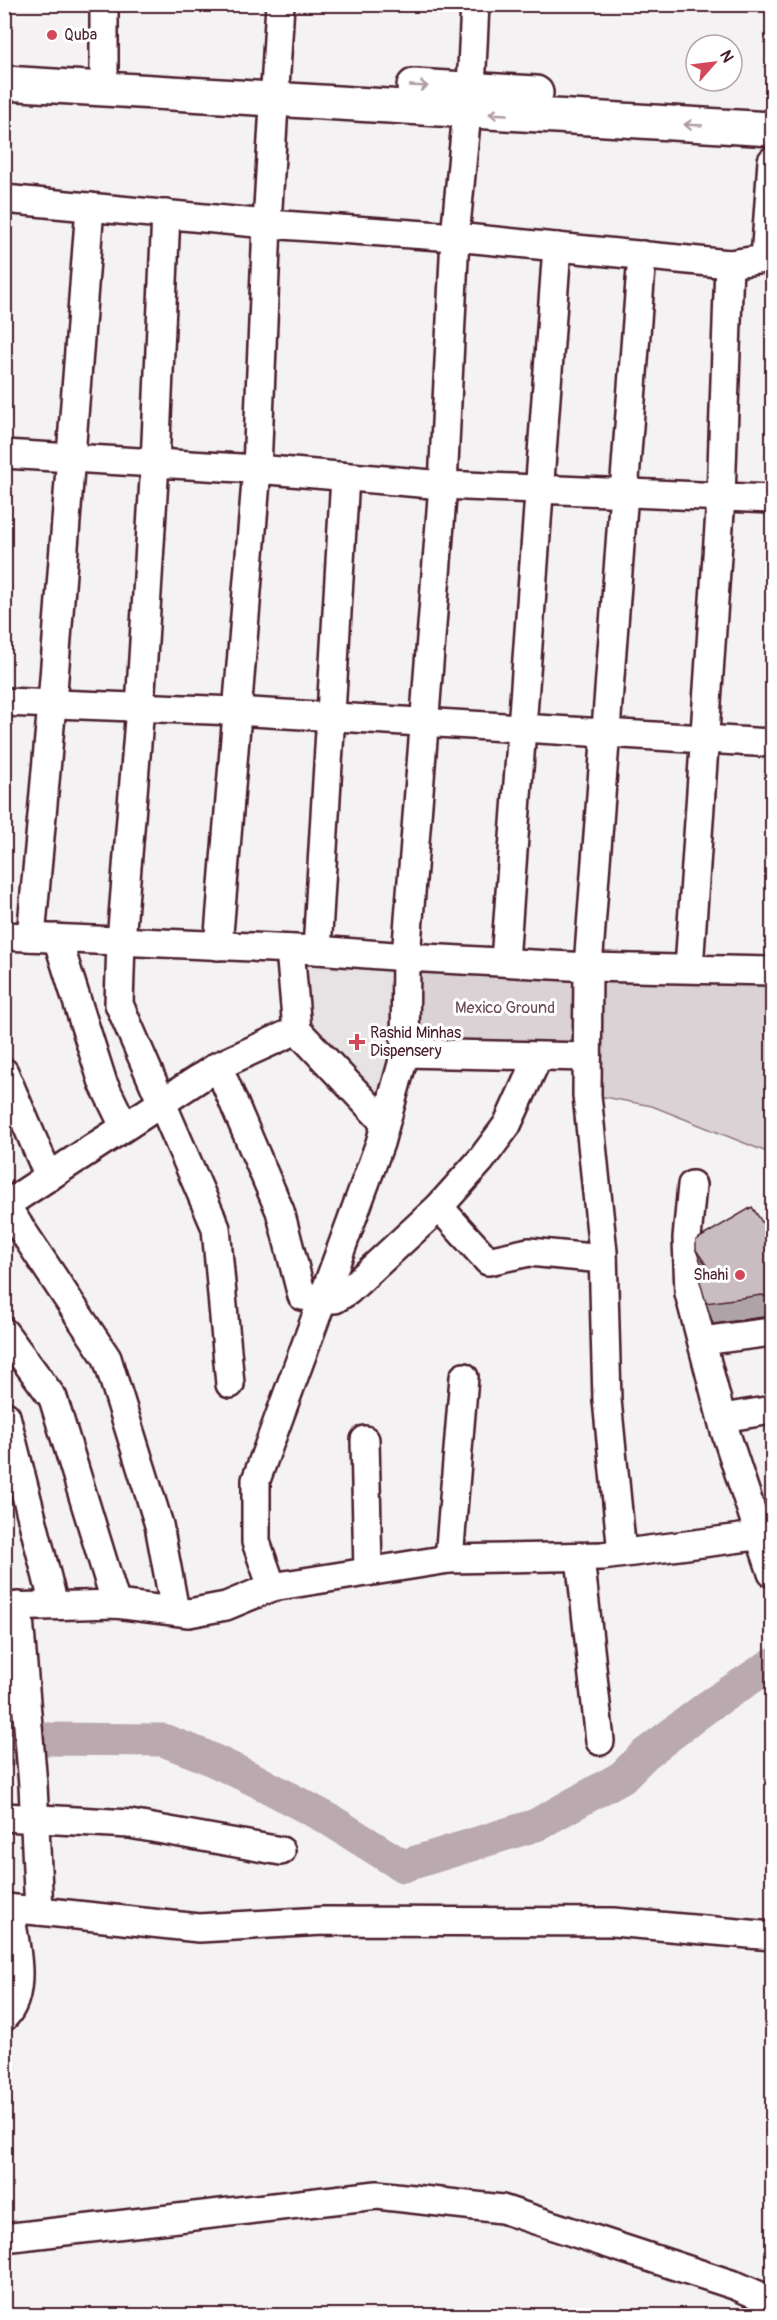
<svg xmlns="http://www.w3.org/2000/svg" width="777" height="2320" viewBox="0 0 777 2320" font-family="Pangolin,sans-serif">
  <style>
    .built { fill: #e7e2e3 }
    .green { fill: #dbd2d5; stroke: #927880; stroke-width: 1.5 }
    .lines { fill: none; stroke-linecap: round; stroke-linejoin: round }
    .river { stroke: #baa9ae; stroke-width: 33 }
    .minor-casing { stroke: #4a1f2b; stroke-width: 32 }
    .major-casing { stroke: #4a1f2b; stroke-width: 38 }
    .minor { stroke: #fff; stroke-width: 27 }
    .major { stroke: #fff; stroke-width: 33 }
    .wall { fill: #aea3a6; stroke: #4a1f2b; stroke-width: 1.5 }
    .building { fill: #cabdc1; stroke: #4a1f2b; stroke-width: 1.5 }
    .oneway { stroke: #ae9aa0 }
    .poi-dot { fill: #d1495b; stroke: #fff; stroke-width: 2 }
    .labels { text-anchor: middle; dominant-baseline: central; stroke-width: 6; stroke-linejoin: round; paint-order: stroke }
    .poi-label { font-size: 16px; fill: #4a1f2b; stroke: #fff; text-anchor: start }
    .park-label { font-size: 16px; fill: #6e4c56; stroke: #fff }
  </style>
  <rect width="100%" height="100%" fill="#f4f2f2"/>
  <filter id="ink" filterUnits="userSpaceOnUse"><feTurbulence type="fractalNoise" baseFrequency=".0167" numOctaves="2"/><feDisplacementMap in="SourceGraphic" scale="12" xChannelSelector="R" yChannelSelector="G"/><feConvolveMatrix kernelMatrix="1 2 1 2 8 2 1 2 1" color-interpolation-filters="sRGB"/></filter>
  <g filter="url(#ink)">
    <polygon class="built" points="290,949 405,958 385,1123 297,1030"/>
    <g class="green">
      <polygon points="405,958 587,968 584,1056 405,1049"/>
      <polygon points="589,969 772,972 772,1154 652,1106 588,1094"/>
    </g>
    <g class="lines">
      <g class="river">
        <polyline points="47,1739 163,1740 202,1755 255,1780 330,1820 403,1866 536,1825 622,1777 644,1755 707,1707 772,1664"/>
        <polyline points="4,1750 10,1750"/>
      </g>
      <g class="minor-casing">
        <g id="minor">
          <polyline points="104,4 104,71"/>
          <polyline points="4,199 267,224 455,237 729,264 765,259 772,161"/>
          <polyline points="166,214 155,463 140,707 121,941 119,1004 216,1228 230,1384"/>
          <polyline points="4,454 257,469 443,485 772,499"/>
          <polyline points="4,702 236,711 772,743"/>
          <polyline points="4,936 317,950 406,957 588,967 772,971"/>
          <polyline points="31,937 52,704 90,207"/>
          <polyline points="57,938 103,1083 124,1126"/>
          <polyline points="218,946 257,469 267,224 280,4"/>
          <polyline points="290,949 297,1030 385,1123"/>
          <polyline points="317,950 345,477"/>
          <polyline points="505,961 557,247"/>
          <polyline points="689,968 721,497 729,264"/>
          <polyline points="405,1053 587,1057"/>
          <polyline points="218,1066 280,1211 302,1296 335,1299 348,1291 439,1207 481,1160 507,1125 538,1057"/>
          <polyline points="4,1072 49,1177"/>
          <polyline points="692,1185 687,1238 689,1293 724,1428 772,1573"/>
          <polyline points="4,1203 107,1358 159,1525 175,1611"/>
          <polyline points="4,1206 218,1066 297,1030"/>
          <polyline points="439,1207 488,1261 529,1252 603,1259"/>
          <polyline points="4,1332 53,1398 116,1604"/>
          <polyline points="702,1341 772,1332"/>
          <polyline points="6,1416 54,1605"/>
          <polyline points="722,1418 772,1410"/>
          <polyline points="365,1440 368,1571"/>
          <polyline points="622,1553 607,1400 603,1252 587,1095 588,967 642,255"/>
          <polyline points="580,1557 600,1741"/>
          <polyline points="449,1559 464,1377"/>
          <polyline points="272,1587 256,1542 256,1480 380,1143 405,1053 406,957 443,485 455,237 467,112 471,89 475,4"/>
          <polyline points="4,1607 116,1604 189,1613 226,1606 272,1587 449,1559 602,1556 772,1534"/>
          <polyline points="4,1817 130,1824 281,1851"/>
          <polyline points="4,1908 39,1911 33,1785 18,1606"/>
          <polyline points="39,1911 199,1928 323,1921 613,1922 772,1936"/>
          <path d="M4,2017c25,-24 10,-79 5,-109"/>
          <polyline points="4,2238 377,2195 502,2209 737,2286 772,2301"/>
        </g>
      </g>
      <g class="major-casing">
        <g id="major">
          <polyline points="4,83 772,129"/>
          <polyline points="414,86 536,93"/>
        </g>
      </g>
      <use href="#minor" class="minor"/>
      <use href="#major" class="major"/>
    </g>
    <polygon class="wall" points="772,1237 772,1317 770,1316 713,1324 706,1303 703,1268 696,1250"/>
    <polygon class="building" points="752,1207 772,1237 772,1299 762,1295 706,1303 697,1271 707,1266 696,1250 696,1240"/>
    <defs><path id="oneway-shaft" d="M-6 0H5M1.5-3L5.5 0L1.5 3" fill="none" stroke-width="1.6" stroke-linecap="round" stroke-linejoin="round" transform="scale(1.5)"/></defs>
    <g class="oneway">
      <use href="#oneway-shaft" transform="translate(419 86) rotate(3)"/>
      <use href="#oneway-shaft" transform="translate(498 114) rotate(-177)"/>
      <use href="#oneway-shaft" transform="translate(693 125) rotate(-177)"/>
    </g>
  </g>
  <g class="poi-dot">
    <circle cx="52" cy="35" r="6"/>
    <path d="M354 1033h6v6h6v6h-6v6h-6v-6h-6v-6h6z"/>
    <circle cx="740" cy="1275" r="6"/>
  </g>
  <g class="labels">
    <g class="poi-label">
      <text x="64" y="35">Quba</text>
      <text x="370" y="1033">Rashid Minhas<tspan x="370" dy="18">Dispensery</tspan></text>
      <text x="728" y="1275" text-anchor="end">Shahi</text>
    </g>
    <g class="park-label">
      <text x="505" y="1008">Mexico Ground</text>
    </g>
  </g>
  <rect width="777" height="2320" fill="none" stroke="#fff" stroke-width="24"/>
  <rect x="12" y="12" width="753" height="2296" fill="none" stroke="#4a1f2b" stroke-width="2" filter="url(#ink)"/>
  <g transform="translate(714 63) rotate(62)"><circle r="28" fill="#ffffff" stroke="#b7a5aa" stroke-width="1.5"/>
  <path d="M0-4.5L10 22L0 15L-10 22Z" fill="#d1495b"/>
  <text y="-9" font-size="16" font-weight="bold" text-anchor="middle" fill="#4a1f2b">N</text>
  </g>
</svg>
